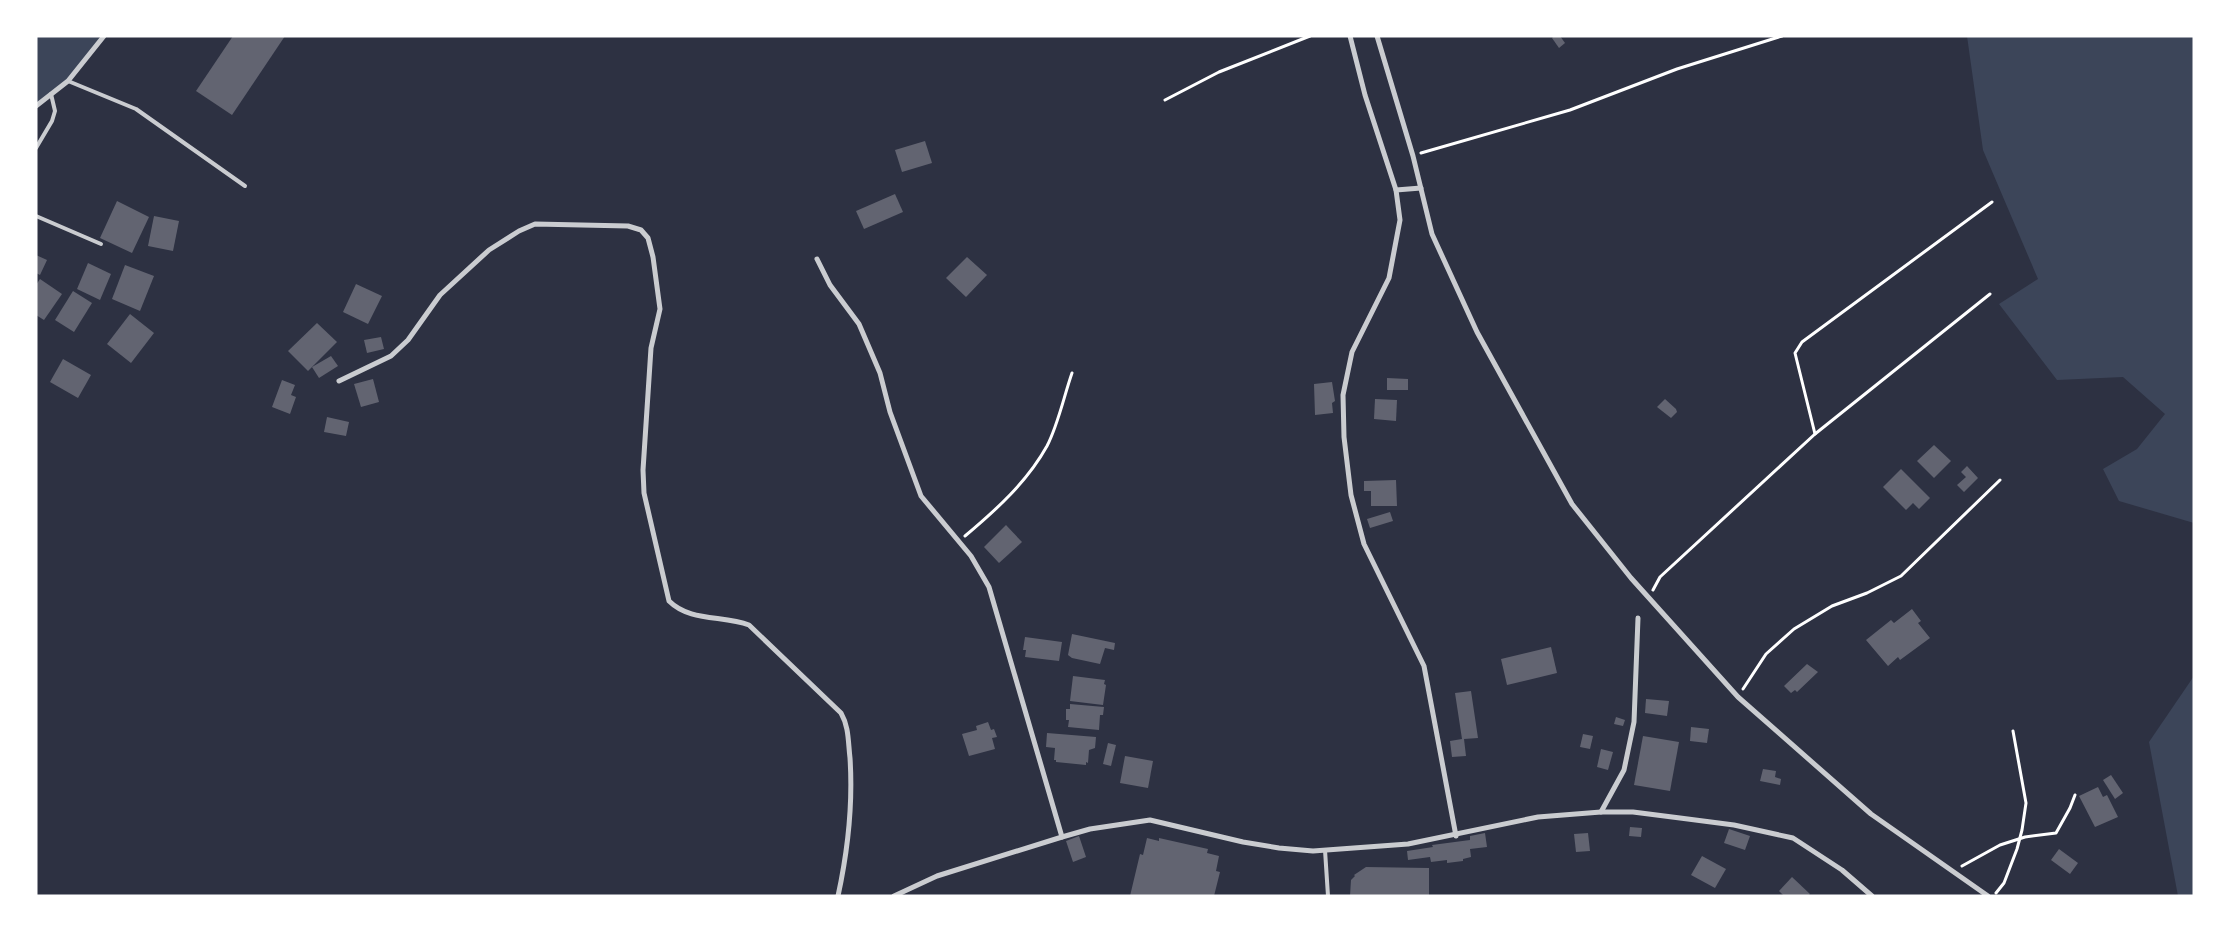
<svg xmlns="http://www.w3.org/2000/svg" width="2230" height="932" viewBox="0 0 2230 932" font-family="Spectral,serif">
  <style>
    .green { fill: #3c4559 }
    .building { fill: #626471 }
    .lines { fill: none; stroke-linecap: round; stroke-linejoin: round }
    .path { stroke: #fff; stroke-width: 3 }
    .service { stroke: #caccd0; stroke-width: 4 }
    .minor { stroke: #caccd0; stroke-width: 5 }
  </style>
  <rect width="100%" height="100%" fill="#2d3142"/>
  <g class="green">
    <polygon points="36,36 104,36 68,81 36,105"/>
    <polygon points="1967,36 2194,36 2194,523 2119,501 2103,469 2137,449 2165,414 2123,377 2057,380 1999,304 2038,279 1983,150"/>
    <polygon points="2194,676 2194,896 2178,896 2149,742"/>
  </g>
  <g class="building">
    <polygon points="233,36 285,36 232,115 196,91"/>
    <polygon points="1554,36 1560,36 1565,43 1559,48 1552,38"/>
    <polygon points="925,141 932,163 902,172 895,150"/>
    <polygon points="895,194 903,212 864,229 856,211"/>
    <polygon points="117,201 149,217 132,253 100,238"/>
    <polygon points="154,216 179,221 173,251 148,246"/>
    <polygon points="36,255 47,260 40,275 36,273"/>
    <polygon points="967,257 987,275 966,297 946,278"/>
    <polygon points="88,263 111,274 100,300 77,289"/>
    <polygon points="125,265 154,276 140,311 112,299"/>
    <polygon points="40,279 62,294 44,320 36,315 36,285"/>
    <polygon points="356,284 382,296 368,324 343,312"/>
    <polygon points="73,291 92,303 74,332 55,320"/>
    <polygon points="130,314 154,333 131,363 107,344"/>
    <polygon points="317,323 337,342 308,371 288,351"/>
    <polygon points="381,337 384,349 367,353 364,340"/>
    <polygon points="331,356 338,366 319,378 312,367"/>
    <polygon points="63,359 91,375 78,398 50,382"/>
    <polygon points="1387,378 1408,379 1408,390 1387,390"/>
    <polygon points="373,379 379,402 361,407 354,384"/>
    <polygon points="282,380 295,385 291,395 296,397 290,414 272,407"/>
    <polygon points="1332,382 1335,401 1332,403 1333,413 1315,415 1314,384"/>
    <polygon points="1375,399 1397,400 1396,421 1374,419"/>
    <polygon points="1665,399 1676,409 1677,412 1671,418 1657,407"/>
    <polygon points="327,417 349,422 346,436 324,432"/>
    <polygon points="1934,445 1951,461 1934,478 1917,461"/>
    <polygon points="1967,466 1978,478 1964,492 1957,485 1966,477 1961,472"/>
    <polygon points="1901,469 1930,498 1919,509 1913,503 1906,510 1883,487"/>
    <polygon points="1396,480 1397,506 1371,506 1371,491 1364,491 1364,481"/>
    <polygon points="1390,512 1393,521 1370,528 1367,519"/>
    <polygon points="1006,525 1022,542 999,563 984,547"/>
    <polygon points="1912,609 1921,621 1918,623 1930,638 1900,660 1898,657 1888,666 1866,640 1891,620 1894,623"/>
    <polygon points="1072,634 1115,643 1114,650 1105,648 1100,664 1072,658 1068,655"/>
    <polygon points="1025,637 1062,642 1059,661 1025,657 1026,650 1023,650"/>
    <polygon points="1551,647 1557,673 1507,685 1501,659"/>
    <polygon points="1807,664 1818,672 1797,692 1795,690 1791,693 1784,686"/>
    <polygon points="1073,676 1105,680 1104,684 1106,685 1103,705 1070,701"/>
    <polygon points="1471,691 1478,738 1464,739 1466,756 1452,757 1450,741 1462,739 1455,693"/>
    <polygon points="1646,699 1669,701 1667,716 1645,713"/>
    <polygon points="1070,704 1104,707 1103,715 1100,715 1099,730 1068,727 1069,720 1066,720 1066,709 1070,709"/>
    <polygon points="1616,717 1625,720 1623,726 1614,724"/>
    <polygon points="988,722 991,730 994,729 997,737 992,738 995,749 969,756 962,734 977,730 976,726"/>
    <polygon points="1691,727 1709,729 1707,743 1690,741"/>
    <polygon points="1047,733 1096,737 1095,748 1089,750 1088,763 1086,762 1086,765 1056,762 1056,760 1054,760 1055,748 1046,747"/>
    <polygon points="1583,734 1593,736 1590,749 1580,747"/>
    <polygon points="1643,736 1679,742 1670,791 1634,785"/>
    <polygon points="1108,743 1116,745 1111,766 1103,764"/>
    <polygon points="1601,749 1613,752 1608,770 1597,767"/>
    <polygon points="1125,756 1153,761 1148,788 1120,783"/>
    <polygon points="1763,769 1776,771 1775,777 1781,779 1780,785 1760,781"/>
    <polygon points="2111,775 2123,793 2115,799 2103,780"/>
    <polygon points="2098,787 2103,797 2107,795 2118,817 2095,827 2079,796"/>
    <polygon points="1630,827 1642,828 1641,837 1629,836"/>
    <polygon points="1729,829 1750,836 1745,850 1724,843"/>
    <polygon points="1485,833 1487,847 1470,849 1471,857 1463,859 1463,861 1447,863 1447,860 1431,862 1430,857 1408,860 1407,851 1433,847 1432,845 1470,840 1470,836"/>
    <polygon points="1588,833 1590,851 1576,852 1574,834"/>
    <polygon points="1079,836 1086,857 1073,862 1066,841"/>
    <polygon points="1147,838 1159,841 1159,838 1208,849 1207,853 1219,856 1216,871 1220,872 1214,896 1130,896 1140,854 1143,855"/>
    <polygon points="2059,849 2078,863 2070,874 2051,860"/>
    <polygon points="1702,856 1726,869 1715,888 1691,875"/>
    <polygon points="1366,867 1429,868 1429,896 1350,896 1351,880 1355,876 1354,875"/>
    <polygon points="1792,877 1810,894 1808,896 1784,896 1779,891"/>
  </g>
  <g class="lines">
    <g class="path">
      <polyline points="1165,100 1219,72 1310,36"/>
      <polyline points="1421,153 1570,110 1677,69 1782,36"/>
      <polyline points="1815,434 1795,353 1802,342 1992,202"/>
      <path d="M965,536c31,-26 62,-54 82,-90 11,-21 17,-50 25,-73"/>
      <polyline points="1653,590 1660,577 1815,434 1990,294"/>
      <polyline points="1743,689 1766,654 1794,629 1832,606 1867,593 1901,576 2000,480"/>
      <polyline points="1962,866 2000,845 2025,837 2056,833 2070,808 2075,795"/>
      <polyline points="1996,893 2004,883 2017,849 2022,830 2026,803 2013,731"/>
    </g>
    <g class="service">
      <polyline points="68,81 136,109 245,186"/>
      <polyline points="36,148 52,121 55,111 51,94"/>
      <polyline points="36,216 101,244"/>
      <polyline points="1325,850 1328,896"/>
    </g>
    <g class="minor">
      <polyline points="1350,36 1365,95 1396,190 1400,220 1389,278 1352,352 1343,395 1344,437 1351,495 1364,544 1424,666 1456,836"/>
      <polyline points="1377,36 1413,156 1432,234 1477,332 1572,504 1631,578 1738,697 1871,814 1988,896"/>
      <polyline points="36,106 68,81 104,36"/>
      <polyline points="1396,190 1421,188"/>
      <polyline points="817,259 830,285 859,324 880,373 890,412 921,496 971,556 989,587 1062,837"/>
      <path d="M339,381l52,-25 17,-16 32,-45 49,-45 30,-19 16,-7 93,2 13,4 7,8 5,19 7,52 -9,39 -8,122 1,23 25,108c21,21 54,14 80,24l92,88c8,14 7,28 9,45 3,46 -2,92 -12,138"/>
      <polyline points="1601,812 1624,770 1634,722 1638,618"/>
      <polyline points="894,896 937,876 1062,837 1090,829 1150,820 1243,842 1279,848 1313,851 1408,844 1538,817 1601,812 1633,812 1680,818 1734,825 1793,838 1842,870 1872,896"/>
    </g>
  </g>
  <rect width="2230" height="932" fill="none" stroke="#ffffff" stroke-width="75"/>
</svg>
